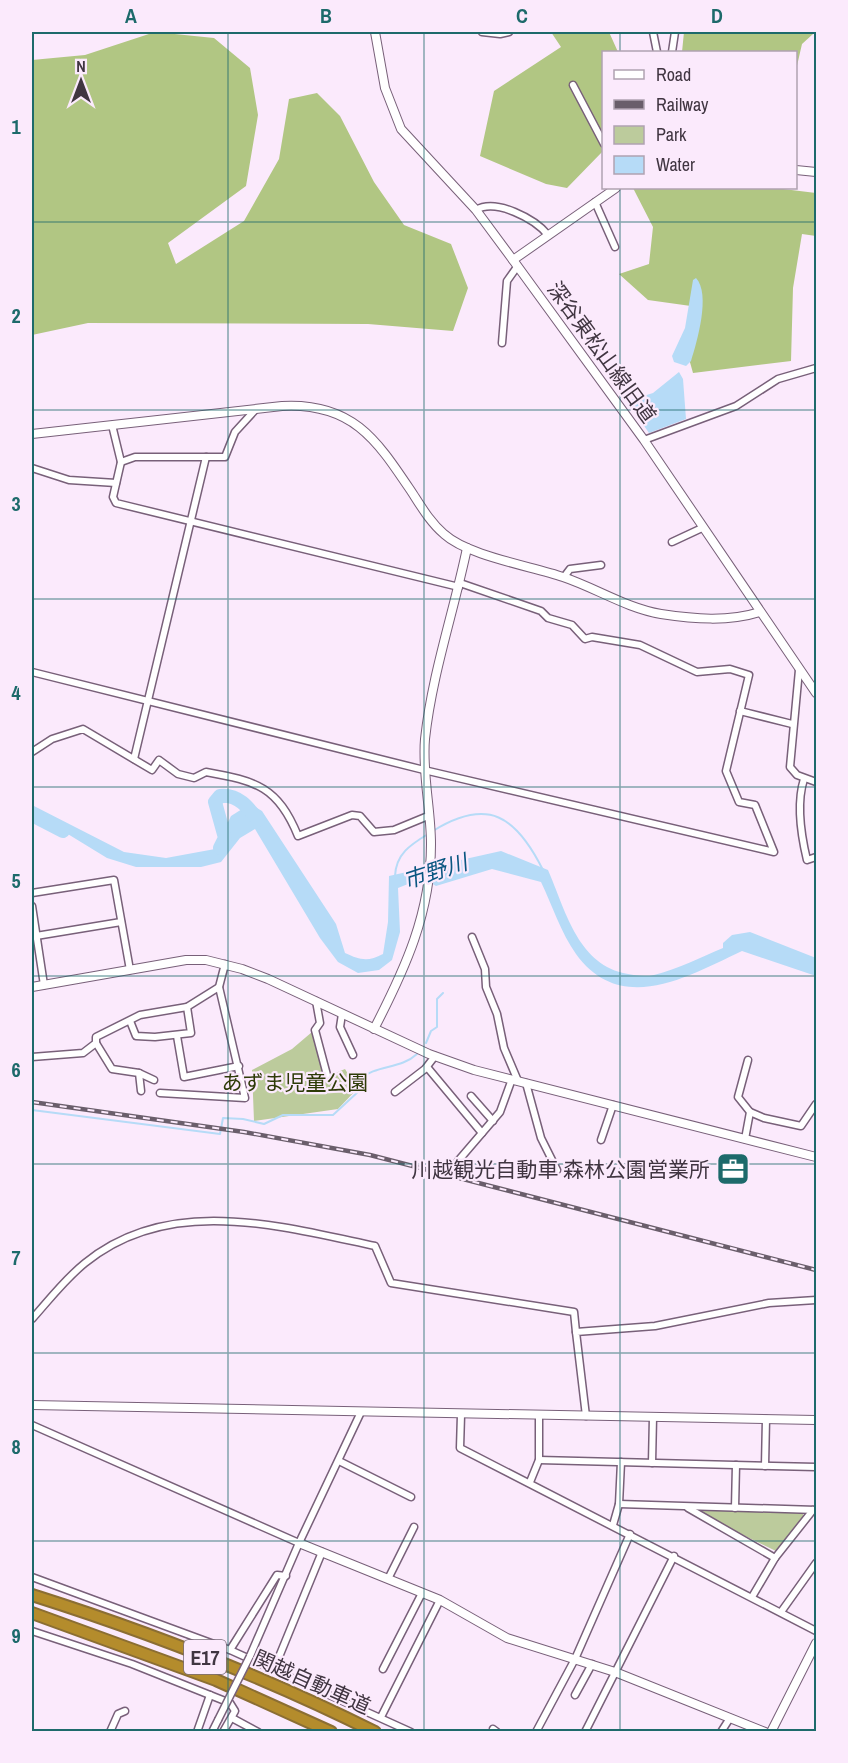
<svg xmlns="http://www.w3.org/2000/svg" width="848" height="1763" viewBox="0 0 848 1763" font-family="'Archivo Narrow','Noto Sans JP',sans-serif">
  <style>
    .green { fill: #bccb9c }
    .forest { fill: #b1c683 }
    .water { fill: #b6dbf7 }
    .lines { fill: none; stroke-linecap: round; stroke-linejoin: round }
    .stream { stroke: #b6dbf7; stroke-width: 2 }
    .river { stroke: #b6dbf7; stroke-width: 14 }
    .minor-casing { stroke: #786079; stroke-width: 9 }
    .tertiary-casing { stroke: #786079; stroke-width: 10 }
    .motorway-casing { stroke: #8b6e33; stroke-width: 14 }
    .minor { stroke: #fff; stroke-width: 6 }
    .tertiary { stroke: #fff; stroke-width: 8 }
    .motorway { stroke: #b48c2c; stroke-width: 10 }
    .rail-casing { stroke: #6a5e6b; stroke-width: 4.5 }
    .rail { stroke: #fbeafc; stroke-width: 2; stroke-dasharray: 7; stroke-linecap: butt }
    .minor-bridge-casing { stroke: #786079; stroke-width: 9; stroke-linecap: butt }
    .minor-bridge { stroke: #fff; stroke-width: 6 }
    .grid { fill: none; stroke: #1d6a6b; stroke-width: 1.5; stroke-opacity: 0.55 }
    .labels { text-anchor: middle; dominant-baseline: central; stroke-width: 4.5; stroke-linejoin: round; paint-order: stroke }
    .shield { fill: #fbeafc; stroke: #786b79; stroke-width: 1.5 }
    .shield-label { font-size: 20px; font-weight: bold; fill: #403541 }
    .street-label { font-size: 21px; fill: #403541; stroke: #fbeafc }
    .park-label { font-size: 21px; fill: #2e3b08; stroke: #fbeafc }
    .poi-label { font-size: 21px; fill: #403541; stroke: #fbeafc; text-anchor: end }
    .water-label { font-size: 22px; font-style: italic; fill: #095681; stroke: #fbeafc }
    .neatline { fill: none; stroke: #1d6a6b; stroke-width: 2 }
    .grid-label { font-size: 20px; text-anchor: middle; font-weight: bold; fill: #1d6a6b }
  </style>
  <rect width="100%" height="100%" fill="#fbeafc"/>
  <g class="green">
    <polygon points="312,1032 326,1077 345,1069 357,1089 338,1109 254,1121 252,1070 292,1049"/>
    <polygon points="703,1510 802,1512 804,1517 778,1552 702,1515"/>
  </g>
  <g class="forest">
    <polygon points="155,32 214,38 250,68 258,115 246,186 168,243 176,264 244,221 279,159 289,99 317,93 340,116 374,182 404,225 451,244 468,288 453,331 368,324 88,323 32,335 32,60 85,55"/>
    <polygon points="551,32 609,32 618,52 604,52 603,151 567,188 546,184 480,156 494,91 561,47"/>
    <polygon points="684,32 812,32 813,34 802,44 796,70 796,52 682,52"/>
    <polygon points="633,188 775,188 816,193 816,236 802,234 793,288 791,361 693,373 686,348 698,307 648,300 619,274 649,264 653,227"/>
  </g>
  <g class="water">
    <path d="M696,278c15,16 1,64 -5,83l-5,5 -12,-4 -2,-6 13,-28 8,-48z"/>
    <polygon points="679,372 683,379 686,419 649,433 631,407 631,400 653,393"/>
    <path d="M250,804l12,7 74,113 9,29c15,7 23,9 38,1l5,-32 1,-46 112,-25 47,19c17,39 29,92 75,103 9,2 22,4 31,2 24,-6 47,-18 69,-27v-5l9,-8 18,-3 66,26v18l-74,-25c-55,26 -121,65 -166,3 -15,-21 -24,-49 -35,-72l-49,-13 -56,17 -13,-8 -25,10 2,44 -8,28 -13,10 -21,3 -20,-11 -18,-24 -65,-109 -15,9 -19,24 -20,5h-65l-29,-9 -67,-41 -8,-2v-10l92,47 42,6 49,-9 16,-33z"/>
  </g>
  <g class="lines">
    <g class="stream">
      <path d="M433,831c55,-34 83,-15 110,39"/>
      <path d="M395,876c1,-22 15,-31 33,-42"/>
      <polyline points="426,1043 431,1031 437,1027 437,999 443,993"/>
      <path d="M32,1110l188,24 3,-16 20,1 21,5 19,-9h50l27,-25v-10c15,-16 40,-10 57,-26"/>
    </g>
    <g class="river">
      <polyline points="32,815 63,831"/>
      <path d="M220,848l5,-10 -10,-36 5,-6c18,-2 28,11 38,24"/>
    </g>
    <g class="minor-casing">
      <g id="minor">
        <polyline points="482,32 500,34 509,32"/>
        <polyline points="653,32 657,52"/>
        <polyline points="672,52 675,32"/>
        <polyline points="573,85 604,144"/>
        <polyline points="595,202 615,247"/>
        <path d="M476,210c20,-12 59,9 72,25"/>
        <polyline points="502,343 507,281 517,267"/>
        <polyline points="112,425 121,462 113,497 116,503 459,587"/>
        <polyline points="644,440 736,406 778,379 816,368"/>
        <polyline points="121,462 135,457 225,457 235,432 256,409"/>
        <polyline points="32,468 69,480 116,483"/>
        <polyline points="672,542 702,528"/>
        <polyline points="564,577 570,569 601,565"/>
        <polyline points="799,670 790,767 797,775 816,782"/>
        <polyline points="32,672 424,770 774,852 755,805 739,802 726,771 749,675 730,669 697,672 640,645 592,637 585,639 572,625 548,618 541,611 460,583"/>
        <polyline points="740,711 792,724"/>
        <path d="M32,752l20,-13 31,-10 69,41 7,-10 19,14 16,4 12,-6c51,9 72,15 92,64l54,-21 8,1 14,16 20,-2 34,-14"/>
        <polyline points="134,759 206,457"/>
        <path d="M804,779c-8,25 -3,56 3,81l9,-3"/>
        <polyline points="32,893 114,880 130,970"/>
        <polyline points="32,906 44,985"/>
        <polyline points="36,936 121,922"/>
        <polyline points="472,937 485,969 486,987 497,1014 504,1048 518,1081"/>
        <polyline points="316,1001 320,1023 315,1030 327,1075"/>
        <polyline points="342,1014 340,1027 353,1055"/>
        <polyline points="130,1021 136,1036 155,1037 191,1033 187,1007"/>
        <polyline points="177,1036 184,1077 239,1066"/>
        <polyline points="96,1043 112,1069 139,1073 141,1091"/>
        <polyline points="32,1057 83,1053 96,1043 96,1037 140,1015 187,1007 219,987 225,964"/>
        <polyline points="427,1067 482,1133"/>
        <polyline points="139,1073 154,1080"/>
        <polyline points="526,1083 541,1138 557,1170"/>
        <polyline points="395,1092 425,1069 435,1056"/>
        <polyline points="160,1093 245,1098 219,987"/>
        <polyline points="471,1096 493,1121"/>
        <polyline points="750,1112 764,1118 801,1126 816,1104"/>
        <polyline points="745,1139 750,1112 738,1097 748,1060"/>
        <polyline points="601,1140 613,1105"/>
        <polyline points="458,1161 500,1112 512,1079"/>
        <path d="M32,1319c17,-19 33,-40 53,-56 84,-69 195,-37 290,-17l16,37 183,29 2,20"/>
        <polyline points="461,1415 460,1448 816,1631"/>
        <polyline points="586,1416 576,1332 655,1326 769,1303 816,1300"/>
        <polyline points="32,1425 299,1543"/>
        <polyline points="539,1460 816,1467"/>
        <polyline points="339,1461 411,1497"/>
        <polyline points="652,1463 653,1417"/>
        <polyline points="765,1466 766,1419"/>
        <polyline points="530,1482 539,1460 539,1415"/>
        <polyline points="619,1504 816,1510"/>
        <polyline points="688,1508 775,1558"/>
        <polyline points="735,1508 736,1465"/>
        <polyline points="613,1525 619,1504 621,1462"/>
        <polyline points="32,1577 230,1650 277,1575 286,1576"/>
        <polyline points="388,1579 414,1527"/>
        <polyline points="752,1597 775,1558 813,1510"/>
        <polyline points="781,1612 816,1563"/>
        <polyline points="32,1631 132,1664 230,1703 235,1711 223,1732"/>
        <polyline points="230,1650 411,1732"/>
        <polyline points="250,1656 299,1543 361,1412"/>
        <polyline points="274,1669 322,1552"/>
        <polyline points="383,1669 422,1593"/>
        <polyline points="575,1695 592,1664"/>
        <polyline points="381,1717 440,1600"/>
        <polyline points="232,1718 258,1732"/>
        <polyline points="493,1729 497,1732"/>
        <polyline points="110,1732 118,1714 125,1711"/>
        <polyline points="197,1732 210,1695"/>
        <polyline points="212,1732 218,1720"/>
        <polyline points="536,1732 575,1659 630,1534"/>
        <polyline points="585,1732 674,1556"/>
        <polyline points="721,1732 730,1718"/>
      </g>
    </g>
    <g class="tertiary-casing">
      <g id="tertiary">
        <polyline points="375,32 385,88 401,129 476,210 513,260 644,440 816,693"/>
        <polyline points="796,170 816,172"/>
        <polyline points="513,260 616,188"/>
        <path d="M32,434l250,-28c72,-4 96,36 131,88 9,14 18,29 31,40 24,22 87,32 119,43 33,11 63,31 98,37 33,5 67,8 99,-2"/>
        <polyline points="32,987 186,960 206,960 242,969 268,979 429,1054 474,1070 816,1157"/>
        <path d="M374,1029c31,-60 57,-116 57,-185 0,-35 -9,-70 -6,-105 7,-65 29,-128 42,-191"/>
        <polyline points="32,1405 816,1420"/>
        <polyline points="299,1543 440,1600 507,1638 615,1672 765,1732"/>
        <polyline points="771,1732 816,1643"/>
      </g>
    </g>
    <g class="motorway-casing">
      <g id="motorway">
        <path d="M32,1595c117,37 233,82 343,137"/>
        <polyline points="32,1613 216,1680 331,1732"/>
      </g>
    </g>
    <use href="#minor" class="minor"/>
    <use href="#tertiary" class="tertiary"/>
    <use href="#motorway" class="motorway"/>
    <g class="rail-casing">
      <polyline id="rail" points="32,1102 244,1132 370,1155 816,1270"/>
    </g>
    <use href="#rail" class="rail"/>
    <g class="minor-bridge-casing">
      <polyline id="minor-bridge" points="218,1720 250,1656"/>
    </g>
    <use href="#minor-bridge" class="minor-bridge"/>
  </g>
  <path class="grid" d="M228,32v1700M424,32v1700M620,32v20M620,188v1544M32,222h784M32,410h784M32,599h784M32,787h784M32,976h784M32,1164h784M32,1353h784M32,1541h784"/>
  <defs>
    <g id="office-square" transform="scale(1.725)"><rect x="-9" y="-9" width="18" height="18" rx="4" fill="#1d6a6b" stroke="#fbeafc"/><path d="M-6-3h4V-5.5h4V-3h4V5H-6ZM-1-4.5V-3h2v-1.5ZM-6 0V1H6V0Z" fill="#fff"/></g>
  </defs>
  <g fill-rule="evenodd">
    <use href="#office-square" x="733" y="1169"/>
  </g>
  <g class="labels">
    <rect class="shield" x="184" y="1640" width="42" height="34" rx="4.5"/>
    <g class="shield-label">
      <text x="205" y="1657">E17</text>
    </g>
    <g class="street-label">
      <text transform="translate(602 352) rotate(54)">深谷東松山線旧道</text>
      <text transform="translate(312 1682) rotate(24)">関越自動車道</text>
    </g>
    <g class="park-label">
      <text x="295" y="1082">あずま児童公園</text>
    </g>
    <g class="poi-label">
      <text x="710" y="1169">川越観光自動車 森林公園営業所</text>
    </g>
    <g class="water-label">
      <text transform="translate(435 871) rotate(-18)">市野川</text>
    </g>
  </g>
  <rect width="848" height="1763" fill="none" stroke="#fbeafc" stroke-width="66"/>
  <rect x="602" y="51" width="195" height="138" fill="#fbeafc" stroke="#b0a2b1" stroke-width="1.5"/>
  <rect x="614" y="70" width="30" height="9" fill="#ffffff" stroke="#b0a2b1" stroke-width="1.5"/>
  <text x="656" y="81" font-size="18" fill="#403541">Road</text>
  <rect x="614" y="100" width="30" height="9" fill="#6a5e6b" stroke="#b0a2b1" stroke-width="1.5"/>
  <text x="656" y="111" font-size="18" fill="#403541">Railway</text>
  <rect x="614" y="126" width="30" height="18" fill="#bccb9c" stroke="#b0a2b1" stroke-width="1.5"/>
  <text x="656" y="141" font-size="18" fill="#403541">Park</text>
  <rect x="614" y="156" width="30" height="18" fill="#b6dbf7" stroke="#b0a2b1" stroke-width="1.5"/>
  <text x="656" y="171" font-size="18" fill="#403541">Water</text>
  <g transform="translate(81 81)" stroke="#fbeafc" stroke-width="4.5" paint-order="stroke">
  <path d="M0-4.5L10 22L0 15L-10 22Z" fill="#403541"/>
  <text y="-9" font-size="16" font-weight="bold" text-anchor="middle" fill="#403541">N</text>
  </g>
  <rect x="33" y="33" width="782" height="1697" class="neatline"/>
  <g class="grid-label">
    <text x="131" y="23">A</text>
    <text x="326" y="23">B</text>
    <text x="522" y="23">C</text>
    <text x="717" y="23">D</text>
    <text x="16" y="134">1</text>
    <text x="16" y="323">2</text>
    <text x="16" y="511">3</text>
    <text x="16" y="700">4</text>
    <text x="16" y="888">5</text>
    <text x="16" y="1077">6</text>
    <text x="16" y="1265">7</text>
    <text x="16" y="1454">8</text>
    <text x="16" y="1643">9</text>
  </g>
</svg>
